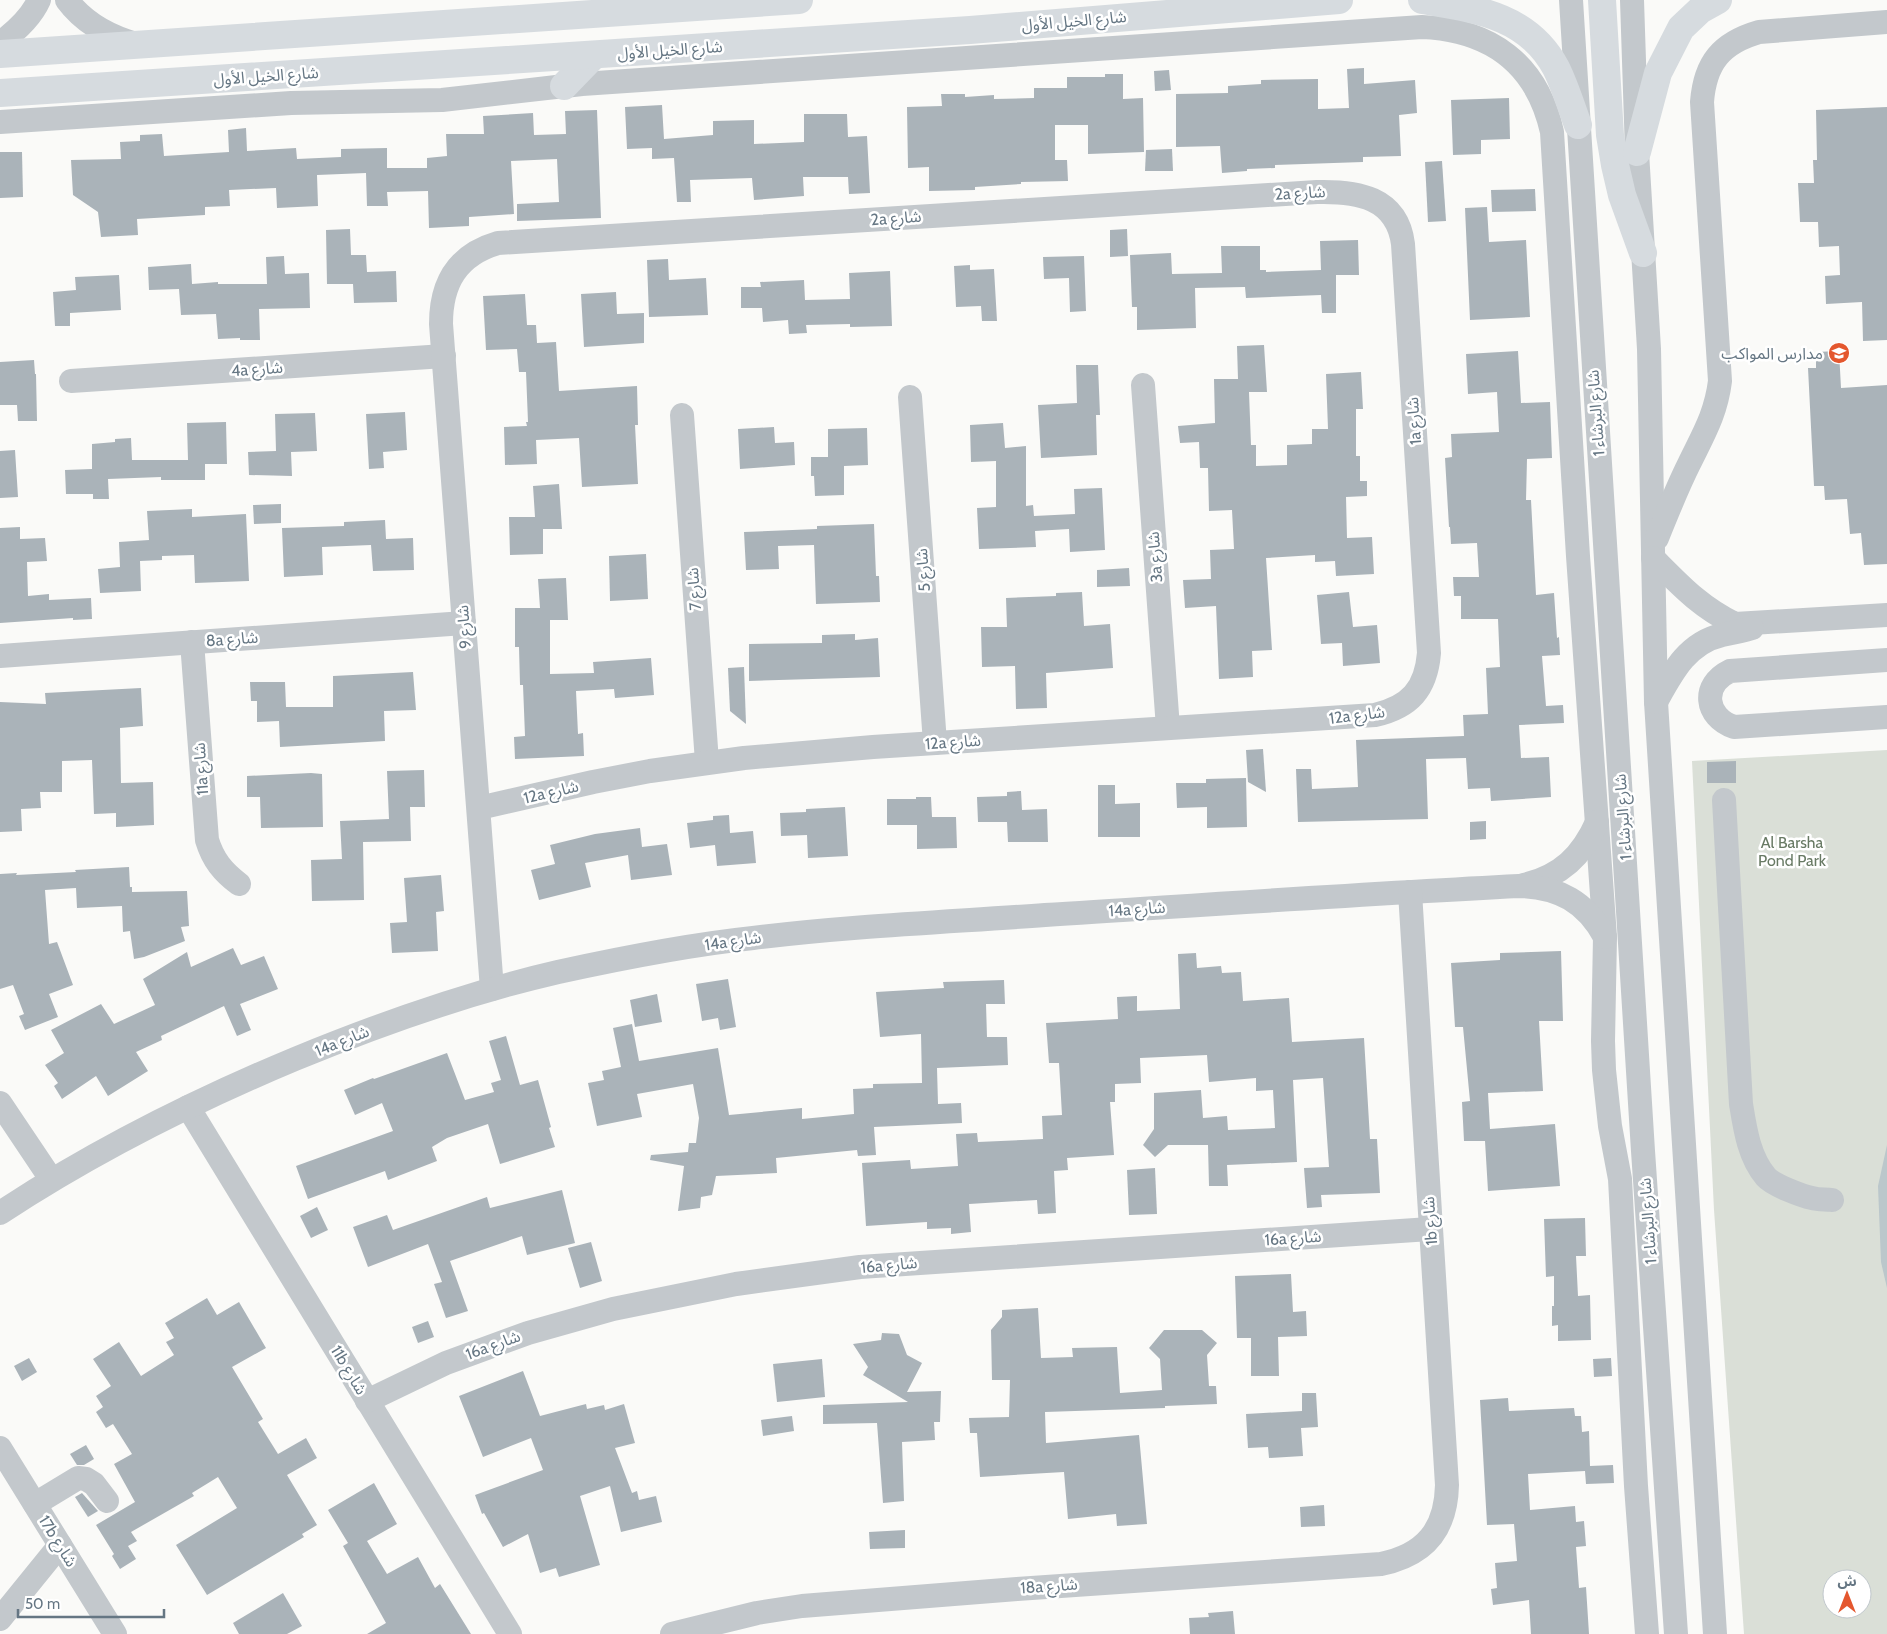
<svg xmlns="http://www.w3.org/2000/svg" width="1887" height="1634" viewBox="0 0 1887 1634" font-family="Cabin,'Noto Sans Arabic',sans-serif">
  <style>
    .green { fill: #dadfd7; fill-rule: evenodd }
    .water { fill: #bbc7cb }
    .building { fill: #aab3b9 }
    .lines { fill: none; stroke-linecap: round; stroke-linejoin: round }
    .minor { stroke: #c3c8cc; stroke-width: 24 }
    .major { stroke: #d6dbdf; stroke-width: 28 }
    .labels { text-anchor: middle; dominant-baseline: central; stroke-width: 5; stroke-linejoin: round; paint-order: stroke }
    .street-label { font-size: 16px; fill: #657683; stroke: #fff }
    .poi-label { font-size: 16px; fill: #657683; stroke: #fff; text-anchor: end }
    .park-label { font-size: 16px; fill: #687a64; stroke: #fff }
  </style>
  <rect width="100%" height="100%" fill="#fafaf8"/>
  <path class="green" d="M1887,750v884h-143l-30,-424 -22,-449zM1832,1579h30v30h-30z"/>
  <polygon class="water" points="1887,1145 1887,1288 1881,1262 1878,1186"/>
  <g class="building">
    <polygon points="1364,68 1364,84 1415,80 1417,113 1399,115 1401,156 1363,157 1363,162 1275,165 1275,168 1247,169 1247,171 1222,173 1220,146 1176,147 1176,94 1228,93 1228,86 1261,84 1261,80 1318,79 1318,109 1349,108 1347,69"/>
    <polygon points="1169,70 1171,90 1155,91 1154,71"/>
    <polygon points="1105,74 1123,74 1123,99 1143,98 1144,152 1088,154 1088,125 1055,125 1055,160 1067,160 1068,181 1021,182 1021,184 975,187 975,190 929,191 929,167 908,168 907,107 942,106 941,94 965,94 965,97 994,95 994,99 1034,98 1034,88 1067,88 1067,77 1105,77"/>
    <polygon points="1509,98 1510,139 1481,140 1481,154 1453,155 1451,100"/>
    <polygon points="662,105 664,139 713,135 713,121 754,120 754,144 804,142 804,114 847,114 848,137 867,136 870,193 849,194 848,177 803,177 804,196 754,200 752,178 690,180 691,202 677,202 674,158 652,159 652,148 627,149 625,107"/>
    <polygon points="1887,107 1887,340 1863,341 1862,302 1826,304 1825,276 1840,275 1839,246 1819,247 1818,222 1800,222 1798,183 1814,183 1813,160 1817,160 1816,110"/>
    <polygon points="597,110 601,218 517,221 517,204 559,202 557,159 511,161 514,214 469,217 469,226 429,228 428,191 387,192 388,206 367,206 366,173 317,175 318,206 277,208 276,188 229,190 230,206 205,207 205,215 137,219 138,235 101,237 98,212 73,195 71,160 121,159 120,142 140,141 140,135 162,134 164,156 229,152 228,130 246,128 247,151 296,148 297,159 341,157 341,149 387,148 387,168 427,168 427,158 447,156 446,134 484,134 483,116 533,113 534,135 566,134 565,111"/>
    <polygon points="1172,149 1173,171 1145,171 1146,150"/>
    <polygon points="0,152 22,152 23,197 0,198"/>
    <polygon points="1442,161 1446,221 1428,222 1425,162"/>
    <polygon points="1535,189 1536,211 1492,212 1491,190"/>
    <polygon points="1487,207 1489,242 1526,240 1530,317 1470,320 1465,208"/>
    <polygon points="350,229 351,255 366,255 367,272 396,271 397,302 354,303 353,284 327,284 326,230"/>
    <polygon points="1127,229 1128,256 1110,257 1110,230"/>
    <polygon points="1358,240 1359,275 1336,275 1336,313 1322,313 1321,295 1246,298 1245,287 1195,288 1196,328 1137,330 1137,307 1132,307 1130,255 1171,253 1172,274 1222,273 1221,246 1260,246 1260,270 1266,270 1266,272 1321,270 1320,241"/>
    <polygon points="284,256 285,274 309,273 310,308 259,309 260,340 240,340 240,338 218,339 216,314 181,315 179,289 149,290 148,267 191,264 192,284 218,282 218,284 267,284 266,257"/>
    <polygon points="1084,256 1086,311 1070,312 1069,278 1044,279 1043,257"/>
    <polygon points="668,259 669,280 706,278 708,315 649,317 647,260"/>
    <polygon points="970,265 970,270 994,269 997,321 982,321 981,306 956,307 954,266"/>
    <polygon points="890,271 892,326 850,327 850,324 806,325 807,333 789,334 788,320 763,322 762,308 741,308 741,287 761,287 760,282 804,280 805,300 850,299 849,273"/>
    <polygon points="119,275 121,310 70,313 70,326 55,326 53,292 76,290 75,277"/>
    <polygon points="616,292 617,314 644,313 644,343 584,347 581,294"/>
    <polygon points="525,294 527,325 536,325 537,343 556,342 559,391 637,386 638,425 635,425 638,484 582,487 579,438 536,440 537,464 505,465 504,427 527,426 526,422 528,422 526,372 519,372 517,349 486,350 483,296"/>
    <polygon points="1264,345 1267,392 1249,392 1251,445 1256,445 1256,466 1287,465 1287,445 1312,444 1312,429 1328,429 1326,374 1361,372 1363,409 1356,409 1356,456 1360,456 1360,481 1367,481 1367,496 1346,497 1347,538 1372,537 1374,574 1336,576 1335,561 1315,562 1315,555 1266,558 1272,650 1252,651 1253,677 1219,679 1216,606 1185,608 1183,580 1211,579 1210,550 1234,549 1232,510 1209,511 1208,468 1200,468 1199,442 1180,443 1178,426 1215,423 1214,379 1238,379 1237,346"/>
    <polygon points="1518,351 1521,403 1550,402 1552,458 1527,459 1526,500 1531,500 1536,595 1554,593 1557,638 1559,637 1560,655 1542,656 1546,706 1563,705 1564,723 1519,725 1521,758 1549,757 1551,797 1491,801 1490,788 1468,789 1466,758 1426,759 1428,819 1298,822 1296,769 1311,769 1312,789 1358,787 1356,740 1464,736 1463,715 1488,714 1486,668 1500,667 1498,619 1461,619 1461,596 1454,596 1453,577 1479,577 1477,543 1451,544 1450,527 1449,527 1445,458 1452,457 1451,434 1499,432 1497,392 1468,394 1466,354"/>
    <polygon points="1839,351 1841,388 1887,385 1887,564 1864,565 1861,533 1850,534 1847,499 1825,500 1824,486 1814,486 1808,368 1816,368 1816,352"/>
    <polygon points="34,360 35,374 36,374 37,421 18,421 17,405 0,405 0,362"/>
    <polygon points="1076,365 1098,365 1100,415 1096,415 1097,455 1041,458 1038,405 1077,403"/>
    <polygon points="405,412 407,450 383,452 384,468 369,469 366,414"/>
    <polygon points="315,413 317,451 291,452 292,476 249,475 248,452 276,451 275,414"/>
    <polygon points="226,422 227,464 205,464 205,480 161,480 161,477 108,479 109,499 93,499 93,494 66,494 65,470 92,469 92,444 115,442 115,439 131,438 132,460 188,460 187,423"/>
    <polygon points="1003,423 1005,448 1026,446 1026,506 1033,505 1034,516 1075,514 1074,489 1102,488 1105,550 1070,552 1069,529 1035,531 1036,547 979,549 977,508 996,507 996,461 971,462 970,425"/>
    <polygon points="774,427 775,443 794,442 795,465 740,469 738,429"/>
    <polygon points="867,428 868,465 844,466 844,495 815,496 814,476 811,476 811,457 828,457 828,429"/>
    <polygon points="15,450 18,497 0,498 0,451"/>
    <polygon points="559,484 562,529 543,529 543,554 510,555 509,517 535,517 533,486"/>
    <polygon points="281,504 281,523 254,524 253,505"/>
    <polygon points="192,509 192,517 246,514 249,581 195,583 194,555 162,556 162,560 140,561 141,591 100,593 98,569 120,567 119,542 149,540 147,511"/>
    <polygon points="385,520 386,539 413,538 414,570 373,571 371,545 322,547 323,575 284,577 282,528 344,526 344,522"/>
    <polygon points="874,524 876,576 879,576 880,602 816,604 814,545 778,546 779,569 746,570 744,532 817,529 817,526"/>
    <polygon points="20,527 20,539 45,538 47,561 27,562 28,596 49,594 49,600 91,598 92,619 73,620 73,618 0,623 0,528"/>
    <polygon points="646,554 648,599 610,601 609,556"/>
    <polygon points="1129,568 1130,586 1097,587 1097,570"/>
    <polygon points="566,578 568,620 550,620 550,674 594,673 593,662 651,658 654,695 615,698 614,689 576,691 578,734 583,733 584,756 515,759 514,737 525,736 523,685 520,685 519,647 515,647 515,608 540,608 538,579"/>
    <polygon points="1082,592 1084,626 1110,624 1113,668 1046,673 1047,708 1016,709 1015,666 982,667 981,627 1007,627 1006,598 1056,596 1056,593"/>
    <polygon points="1349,592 1353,627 1377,625 1380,663 1343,666 1342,643 1321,644 1317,595"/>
    <polygon points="855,634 855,640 878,638 880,677 749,681 749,644 822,643 822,635"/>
    <polygon points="744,667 746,724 730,711 728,668"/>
    <polygon points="413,672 416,710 384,711 385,741 280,747 279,721 257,722 257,701 251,701 250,682 285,682 286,707 333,707 333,676"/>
    <polygon points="141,688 143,726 120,728 121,783 153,782 154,825 116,827 116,813 94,814 92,760 62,761 62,792 40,792 41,808 21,809 22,831 0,832 0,702 46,704 45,693"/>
    <polygon points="1263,749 1266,792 1248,782 1246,750"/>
    <polygon points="1736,761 1736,783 1707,783 1707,762"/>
    <polygon points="424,770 425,807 410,807 411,841 363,842 364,900 312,901 311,860 342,859 340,821 389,819 387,771"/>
    <polygon points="311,773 322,774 323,827 261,828 260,797 247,797 247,776"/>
    <polygon points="1246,778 1247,827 1207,828 1207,807 1177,808 1176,783 1206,783 1206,779"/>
    <polygon points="1098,785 1115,785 1115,804 1140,803 1140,837 1098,837"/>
    <polygon points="1021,791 1022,810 1047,809 1048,842 1008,842 1007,822 978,822 977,797 1007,796 1007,792"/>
    <polygon points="916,797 931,797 932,817 956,817 957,848 917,849 917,825 887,825 887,799 916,799"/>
    <polygon points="845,807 848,856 808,858 807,835 781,836 780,813 806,812 806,809"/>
    <polygon points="729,815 730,833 753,831 756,863 717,866 715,845 690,848 687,823 713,820 713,816"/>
    <polygon points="1486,821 1486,839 1470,840 1470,822"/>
    <polygon points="640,828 642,847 667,844 672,875 631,880 628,855 585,863 591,887 539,900 531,870 555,864 550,845 595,834"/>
    <polygon points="129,867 130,887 132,887 132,892 187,891 189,926 181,927 185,941 144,957 134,959 130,931 123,932 122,906 77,908 76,888 45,890 49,944 57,942 73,985 49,994 58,1017 25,1030 19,1016 24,1014 13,985 0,989 0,874 17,873 16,875 76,872 75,870"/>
    <polygon points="441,875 444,911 436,912 438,951 392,953 390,923 407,922 404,878"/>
    <polygon points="233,948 241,965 264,956 278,989 240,1004 251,1030 237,1036 224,1006 161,1036 162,1040 136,1052 148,1071 108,1096 96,1076 62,1099 54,1086 58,1083 45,1065 64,1053 51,1030 101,1004 114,1024 155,1005 143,979 187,952 191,967"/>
    <polygon points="1561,951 1563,1021 1539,1021 1543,1091 1488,1093 1490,1129 1555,1124 1560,1186 1488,1191 1485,1141 1464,1141 1462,1102 1470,1101 1463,1027 1455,1027 1451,963 1500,960 1500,953"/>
    <polygon points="1196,953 1197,968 1221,966 1222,973 1241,972 1243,1001 1289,998 1292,1042 1364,1038 1370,1139 1377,1139 1380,1193 1321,1195 1322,1207 1307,1208 1304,1168 1329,1167 1323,1078 1293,1080 1297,1162 1227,1165 1228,1186 1209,1186 1208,1145 1168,1145 1155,1157 1143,1145 1154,1129 1154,1093 1201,1090 1203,1118 1227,1116 1228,1130 1275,1128 1273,1090 1256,1091 1256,1078 1209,1082 1207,1055 1140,1058 1141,1083 1115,1084 1115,1102 1110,1102 1114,1155 1067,1158 1068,1170 1054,1171 1056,1213 1038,1214 1037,1200 969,1204 971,1232 951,1234 951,1228 927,1229 927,1222 866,1226 862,1163 910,1160 911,1169 958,1166 956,1134 977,1133 978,1142 1043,1139 1042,1116 1062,1115 1059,1063 1049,1063 1046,1023 1118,1019 1117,997 1137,996 1137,1011 1180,1009 1178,954"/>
    <polygon points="728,979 736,1027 720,1030 718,1018 702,1021 696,984"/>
    <polygon points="1004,980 1005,1004 986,1004 987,1037 1007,1037 1008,1065 937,1068 938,1104 961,1103 962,1123 874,1127 876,1155 858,1156 857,1150 776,1158 777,1173 716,1176 712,1195 701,1197 700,1208 678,1211 684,1166 650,1160 651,1155 688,1152 689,1143 696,1143 699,1118 693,1084 637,1094 642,1117 597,1126 588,1083 604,1080 602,1071 621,1067 613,1028 632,1024 639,1061 718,1048 729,1115 802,1108 802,1119 854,1114 853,1089 873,1088 873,1084 922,1083 921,1034 880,1037 876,992 944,988 943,982"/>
    <polygon points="657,994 662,1022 635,1027 630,1000"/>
    <polygon points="506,1036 520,1085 538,1080 551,1127 549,1128 555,1147 500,1164 488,1124 447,1138 432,1147 437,1161 388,1180 385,1171 308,1199 296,1166 393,1131 382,1103 355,1115 344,1090 373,1078 374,1079 447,1053 465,1100 494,1092 491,1083 501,1080 489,1041"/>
    <polygon points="1155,1168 1157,1214 1129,1215 1127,1170"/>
    <polygon points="562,1190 575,1243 527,1255 522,1236 450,1261 468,1311 446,1318 434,1284 442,1282 428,1244 368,1267 353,1227 387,1215 393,1230 487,1197 490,1208"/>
    <polygon points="317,1207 328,1230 311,1238 300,1216"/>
    <polygon points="1585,1218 1586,1256 1576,1256 1578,1296 1590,1295 1591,1340 1558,1341 1558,1325 1552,1326 1552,1306 1554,1306 1554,1276 1546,1277 1544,1219"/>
    <polygon points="591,1242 602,1281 580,1288 568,1248"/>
    <polygon points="1291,1274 1293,1312 1306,1311 1307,1336 1278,1337 1279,1376 1251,1376 1251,1338 1237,1338 1235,1276"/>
    <polygon points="207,1298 217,1315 239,1302 266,1348 232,1367 263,1419 258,1422 278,1454 306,1438 317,1458 287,1475 317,1525 302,1534 304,1537 207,1595 176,1545 237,1508 218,1477 192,1493 194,1496 131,1532 137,1541 128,1546 136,1559 120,1569 112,1556 114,1554 96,1525 135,1502 114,1464 132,1454 113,1424 106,1428 96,1412 103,1407 96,1396 111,1386 93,1359 119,1342 141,1376 174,1355 166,1342 174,1338 165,1323"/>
    <polygon points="1038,1308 1041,1358 1073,1357 1072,1348 1117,1347 1120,1393 1162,1390 1160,1359 1149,1348 1164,1330 1202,1330 1217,1343 1207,1355 1209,1386 1216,1386 1217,1404 1165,1406 1165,1408 1045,1412 1046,1443 1139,1435 1147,1524 1117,1526 1116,1514 1068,1519 1064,1472 980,1477 977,1433 970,1433 969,1418 1009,1417 1010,1380 992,1380 991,1330 1002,1317 1002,1310"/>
    <polygon points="428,1321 434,1337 418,1343 412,1327"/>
    <polygon points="882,1333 899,1334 907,1355 922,1363 907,1392 941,1391 940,1422 934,1422 935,1440 902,1442 904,1501 883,1503 877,1423 823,1424 823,1405 908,1402 863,1375 868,1367 853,1344 881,1340"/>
    <polygon points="29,1358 37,1372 22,1381 14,1366"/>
    <polygon points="1611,1358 1612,1376 1594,1377 1593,1359"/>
    <polygon points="822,1359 825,1397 777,1402 773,1364"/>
    <polygon points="523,1371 540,1416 586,1404 587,1409 604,1405 605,1410 624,1404 635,1443 615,1448 632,1493 637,1491 639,1500 656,1496 662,1522 621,1532 610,1486 580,1496 600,1565 559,1577 556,1568 540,1573 528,1534 503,1547 484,1513 482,1514 475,1495 543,1470 531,1438 483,1457 459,1396"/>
    <polygon points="1302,1393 1316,1393 1318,1427 1301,1428 1303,1456 1269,1458 1268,1447 1248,1448 1246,1414 1302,1411"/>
    <polygon points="1508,1398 1509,1411 1574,1408 1575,1416 1581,1416 1582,1432 1589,1431 1590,1466 1613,1465 1614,1483 1586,1484 1585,1471 1528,1474 1530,1510 1575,1506 1576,1522 1584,1521 1586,1546 1576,1547 1579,1588 1586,1587 1589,1634 1531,1634 1529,1600 1493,1605 1491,1589 1497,1588 1495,1563 1517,1561 1514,1524 1487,1525 1480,1400"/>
    <polygon points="792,1416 794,1431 763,1436 761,1420"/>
    <polygon points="86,1445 94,1459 84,1465 77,1465 70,1454"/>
    <polygon points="374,1483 397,1524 367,1541 387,1574 418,1557 435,1588 440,1584 471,1634 367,1634 386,1623 343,1546 348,1543 328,1510"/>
    <polygon points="82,1493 98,1511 88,1517 75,1497"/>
    <polygon points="1324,1505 1325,1526 1301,1527 1300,1507"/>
    <polygon points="905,1530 905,1548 870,1549 869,1532"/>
    <polygon points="283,1593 302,1626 287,1634 239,1634 233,1623"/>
    <polygon points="1233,1611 1235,1634 1190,1634 1189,1618 1209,1617 1208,1613"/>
  </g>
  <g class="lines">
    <g class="minor">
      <path d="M67,0c17,23 41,36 69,44"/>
      <polyline points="1571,0 1643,1151 1676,1634"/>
      <polyline points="1632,0 1637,152 1649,349 1656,702 1715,1634"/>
      <path d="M0,43c15,-11 31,-25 39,-43"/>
      <path d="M0,122l291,-19 151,-3 140,-16 840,-57c69,3 115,37 130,105l26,424 27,381 -2,104 1,29 6,56 10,53 16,307 11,148"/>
      <polyline points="71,381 444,356"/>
      <polyline points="1143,385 1168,728"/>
      <polyline points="910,397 935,743"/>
      <polyline points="682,415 707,762"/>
      <path d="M1657,538c10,-25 20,-50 32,-74 14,-29 27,-50 31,-83l-18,-279c3,-39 19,-59 57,-70l128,-10"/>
      <path d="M1653,558c27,27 47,49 82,66l152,-9"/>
      <path d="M192,642l15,198c6,20 16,32 32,44"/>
      <polyline points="0,656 464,623"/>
      <path d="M1887,660l-157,11c-29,14 -25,46 4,56l153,-10"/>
      <path d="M1656,702c16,-29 31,-59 66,-67 10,-2 20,-4 30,-7"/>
      <path d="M1724,800l17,304c4,25 8,53 25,73 7,8 36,19 46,21 7,2 14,1 20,2"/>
      <path d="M479,808l114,-26 57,-11 94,-13 129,-11 502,-32c35,-8 51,-26 54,-62l-26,-409c-6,-47 -46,-53 -86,-52l-819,51c-41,12 -57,40 -57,81l51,665"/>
      <path d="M1524,885c37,-9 58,-29 73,-63"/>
      <polyline points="0,1103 51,1179"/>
      <polyline points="188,1107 510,1634"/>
      <path d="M0,1213c93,-61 192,-111 295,-154 85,-35 172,-66 263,-87 64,-14 129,-27 195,-34 97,-12 194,-16 292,-23 158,-10 316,-21 474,-29 40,1 67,16 86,51"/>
      <polyline points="367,1401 446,1363 528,1333 613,1309 736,1284 860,1267 1430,1229"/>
      <polyline points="0,1448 115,1634"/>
      <polyline points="35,1504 78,1478 86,1479 94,1484 107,1501"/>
      <polyline points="0,1619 60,1545"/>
      <path d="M672,1634l85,-21 45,-7 215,-17 364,-25c44,-9 65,-34 66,-79l-37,-593"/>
    </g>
    <g class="major">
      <path d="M1422,0c53,9 106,15 134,68 9,18 15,38 22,57"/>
      <polyline points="1602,0 1610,135 1615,165 1622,195 1643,253"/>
      <polyline points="0,54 799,0"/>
      <polyline points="564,86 594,55"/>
      <polyline points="0,93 970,30 1339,0"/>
      <polyline points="1637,152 1658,73 1681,28 1700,10 1718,0"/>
    </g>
  </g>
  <defs>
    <g id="school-disc" transform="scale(1.125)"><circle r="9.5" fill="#e4572e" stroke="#fff"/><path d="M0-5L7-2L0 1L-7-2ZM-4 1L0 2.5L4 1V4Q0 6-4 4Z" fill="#fff"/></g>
  </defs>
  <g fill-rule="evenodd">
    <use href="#school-disc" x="1839" y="353"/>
  </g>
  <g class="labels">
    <g class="street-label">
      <text transform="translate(1074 21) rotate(-5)">شارع الخيل الأول</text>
      <text transform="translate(670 50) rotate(-4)">شارع الخيل الأول</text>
      <text transform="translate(266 76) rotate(-4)">شارع الخيل الأول</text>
      <text transform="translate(1300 193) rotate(-3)">2a شارع</text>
      <text transform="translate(896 218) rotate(-4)">2a شارع</text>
      <text transform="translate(257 369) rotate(-4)">4a شارع</text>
      <text transform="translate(1596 413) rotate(-94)">شارع البرشاء 1</text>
      <text transform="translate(1414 421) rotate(-94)">1a شارع</text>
      <text transform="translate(1155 557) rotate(-94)">3a شارع</text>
      <text transform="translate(923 570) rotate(-94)">شارع 5</text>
      <text transform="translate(694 589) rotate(-94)">شارع 7</text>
      <text transform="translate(464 627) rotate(-94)">شارع 9</text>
      <text transform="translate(232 639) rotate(-4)">8a شارع</text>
      <text transform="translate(1357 715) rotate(-7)">12a شارع</text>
      <text transform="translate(953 742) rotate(-4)">12a شارع</text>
      <text transform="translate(201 769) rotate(-94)">11a شارع</text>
      <text transform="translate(551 792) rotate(-13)">12a شارع</text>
      <text transform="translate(1623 817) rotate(-94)">شارع البرشاء 1</text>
      <text transform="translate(1137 909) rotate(-4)">14a شارع</text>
      <text transform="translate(733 941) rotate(-8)">14a شارع</text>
      <text transform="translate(342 1041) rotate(-22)">14a شارع</text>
      <text transform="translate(1430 1221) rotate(-94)">1b شارع</text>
      <text transform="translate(1648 1221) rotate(-94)">شارع البرشاء 1</text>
      <text transform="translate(1293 1238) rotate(-4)">16a شارع</text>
      <text transform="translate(889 1265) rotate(-5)">16a شارع</text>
      <text transform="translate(493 1345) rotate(-20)">16a شارع</text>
      <text transform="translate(349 1370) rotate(59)">11b شارع</text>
      <text transform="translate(58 1541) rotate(58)">17b شارع</text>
      <text transform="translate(1049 1586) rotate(-4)">18a شارع</text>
    </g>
    <g class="poi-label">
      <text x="1823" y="353">مدارس المواكب</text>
    </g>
    <g class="park-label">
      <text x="1792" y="842">Al Barsha<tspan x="1792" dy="18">Pond Park</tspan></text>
    </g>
  </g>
  <g transform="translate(1847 1594)"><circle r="24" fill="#ffffff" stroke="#c1c8cd"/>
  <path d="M0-4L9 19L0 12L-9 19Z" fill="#e4572e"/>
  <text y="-8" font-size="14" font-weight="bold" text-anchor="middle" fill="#657683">ش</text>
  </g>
  <path d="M18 1609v8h146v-8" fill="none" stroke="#657683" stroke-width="2.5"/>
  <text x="25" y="1609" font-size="15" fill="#657683" stroke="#ffffff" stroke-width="4" paint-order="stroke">50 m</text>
</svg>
